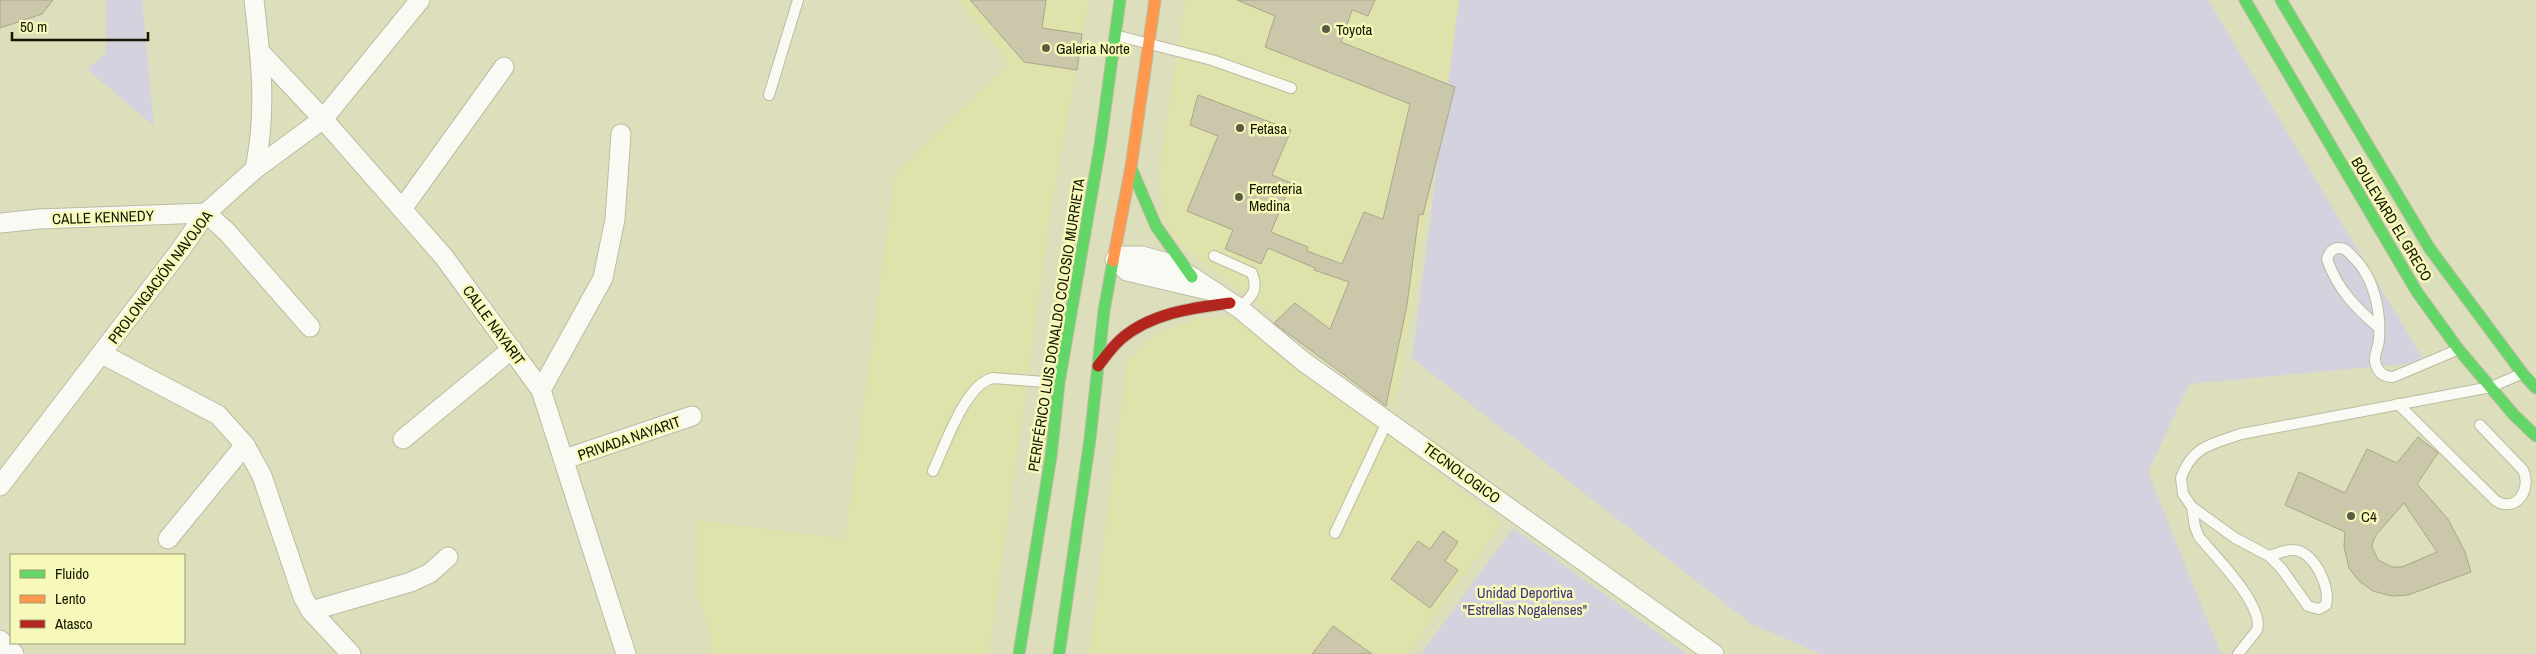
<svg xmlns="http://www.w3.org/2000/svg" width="2536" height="654" viewBox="0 0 2536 654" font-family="'Archivo Narrow',sans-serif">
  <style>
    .built { fill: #e0e2ab }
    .green { fill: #d4d2de }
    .building { fill: #cbc7aa; stroke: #a9a68b; fill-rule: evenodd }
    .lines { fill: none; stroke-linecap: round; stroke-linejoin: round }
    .lane-casing { stroke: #bbbca1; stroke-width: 12 }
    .street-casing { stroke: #bbbca1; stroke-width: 21 }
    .fast-casing { stroke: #bbbca1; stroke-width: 13 }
    .slow-casing { stroke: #bbbca1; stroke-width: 13 }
    .jam-casing { stroke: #bbbca1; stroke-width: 13 }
    .lane { stroke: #fafaf5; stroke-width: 10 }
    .street { stroke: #fafaf5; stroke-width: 19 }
    .fast { stroke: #63d668; stroke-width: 11 }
    .slow { stroke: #ff974d; stroke-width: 11 }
    .jam { stroke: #b3261e; stroke-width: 11 }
    .poi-dot { fill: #5b5b41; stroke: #f7f9ba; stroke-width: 2 }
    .labels { text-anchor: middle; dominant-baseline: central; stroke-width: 5; stroke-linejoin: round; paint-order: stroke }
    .poi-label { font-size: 15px; fill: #151500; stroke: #f7f9ba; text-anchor: start }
    .street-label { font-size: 15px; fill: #151500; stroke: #f7f9ba }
    .park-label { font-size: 15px; fill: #42327c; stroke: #f7f9ba }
  </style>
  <rect width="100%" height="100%" fill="#dddebb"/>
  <g class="built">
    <polygon points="957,0 1089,0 1052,204 989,654 712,654 710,633 697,595 697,520 845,539 895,174 1009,63"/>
    <polygon points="1185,0 1462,0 1395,407 1181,246 1162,220 1159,173"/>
    <polygon points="1236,317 1502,522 1408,654 1089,654 1127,362 1155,334 1199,318"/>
  </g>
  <g class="green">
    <polygon points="106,0 142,0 154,126 87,69 106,53"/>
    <polygon points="1459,0 2208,0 2425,362 2189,384 2148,472 2221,654 1821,654 1751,624 1412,358"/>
    <polygon points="1513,528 1687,654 1421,654"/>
  </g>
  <g class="building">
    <polygon points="0,0 53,0 42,14 0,28"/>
    <polygon points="970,0 1046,0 1042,28 1082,34 1077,70 1024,62"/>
    <polygon points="1237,0 1375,0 1368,16 1352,10 1341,42 1455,87 1423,215 1419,214 1407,305 1386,406 1274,323 1295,303 1330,329 1349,282 1314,270 1315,268 1268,248 1261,264 1225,249 1233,230 1187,211 1218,136 1190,125 1198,95 1291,130 1272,175 1291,183 1271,232 1308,247 1307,251 1342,264 1364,212 1383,219 1410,104 1265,47 1275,16"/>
    <path d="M2418,437l20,16 -21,31 31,35 17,33 6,20 -63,23 -16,1 -19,-5 -14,-10 -10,-13 -5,-21 1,-15 -60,-27 14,-33 46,21 22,-44 30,14zM2404,503l33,49 -35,15h-10l-14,-7 -6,-13 1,-5 3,-7z"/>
    <polygon points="1443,531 1458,542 1445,561 1458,570 1430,608 1391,579 1418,541 1430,549"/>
    <polygon points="1333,626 1372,654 1312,654"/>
  </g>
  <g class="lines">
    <g class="lane-casing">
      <g id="lane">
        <polyline points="1115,35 1212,60 1291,88"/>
        <polyline points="769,95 798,0"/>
        <path d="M1214,256l38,17c7,18 0,23 -13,35"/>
        <path d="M2379,328c-23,-20 -42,-39 -52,-69 2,-6 6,-12 13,-11 6,0 9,5 13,9 21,20 28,53 26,82 0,7 -5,15 -4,22 2,11 8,16 18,16l64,-27"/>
        <path d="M2398,404l98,97c21,12 36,-12 27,-31l-43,-45"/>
        <path d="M933,471c12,-25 32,-87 60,-93l65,5"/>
        <path d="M2192,507l3,20 4,10c15,18 66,69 58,93l-19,24"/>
        <polyline points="1335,533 1388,420"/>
        <path d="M2269,556c7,-2 16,-6 23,-6 22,-1 39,38 34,55l-7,4 -11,-3 -27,-38 -12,-12 -34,-18 -43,-31 -9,-13 -2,-16c11,-32 31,-34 60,-44l250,-47 30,-13"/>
      </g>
    </g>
    <g class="street-casing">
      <g id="street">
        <path d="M254,0c7,59 13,111 1,169"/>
        <polyline points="261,53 323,119 444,257 541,390 626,654"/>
        <polyline points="402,209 504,67"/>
        <polyline points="0,223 39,219 206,213 227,232 310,327"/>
        <polyline points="1212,291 1127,271 1115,260 1123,256 1142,256 1171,264 1192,277 1239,308 1304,362 1714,654"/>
        <polyline points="102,354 218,415 245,445 262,476 303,597 311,611 351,654"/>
        <polyline points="541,390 603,278 615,219 621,134"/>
        <polyline points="403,439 512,349"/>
        <polyline points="565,459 692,416"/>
        <polyline points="0,486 181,249 206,213 255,169 323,119 420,0"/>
        <polyline points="168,539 245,445"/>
        <polyline points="311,611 411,582 430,573 448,557"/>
        <polyline points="0,640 14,654"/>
      </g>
    </g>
    <g class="fast-casing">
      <g id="fast">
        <polyline points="2245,0 2417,292 2459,350 2514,415 2536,436"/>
        <polyline points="2281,0 2430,249 2523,374 2536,388"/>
        <polyline points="1131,168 1156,226 1192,277"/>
        <polyline points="1019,654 1051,456 1059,383 1100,146 1120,0"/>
        <polyline points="1059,654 1090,439 1104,311 1113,261"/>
      </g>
    </g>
    <g class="slow-casing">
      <polyline id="slow" points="1113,261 1131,167 1155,0"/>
    </g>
    <g class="jam-casing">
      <path id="jam" d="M1098,366c7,-9 14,-19 23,-27 30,-26 71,-31 109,-36"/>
    </g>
    <use href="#lane" class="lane"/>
    <use href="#street" class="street"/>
    <use href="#fast" class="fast"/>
    <use href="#slow" class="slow"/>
    <use href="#jam" class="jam"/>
  </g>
  <g class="poi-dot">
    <circle cx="1326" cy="29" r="5"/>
    <circle cx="1046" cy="48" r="5"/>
    <circle cx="1240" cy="128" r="5"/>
    <circle cx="1239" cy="197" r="5"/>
    <circle cx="2351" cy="516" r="5"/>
  </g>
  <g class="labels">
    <g class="poi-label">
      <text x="1336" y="29">Toyota</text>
      <text x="1056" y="48">Galeria Norte</text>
      <text x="1250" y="128">Fetasa</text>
      <text x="1249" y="188">Ferreteria<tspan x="1249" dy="17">Medina</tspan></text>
      <text x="2361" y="516">C4</text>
    </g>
    <g class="street-label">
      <text transform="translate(103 217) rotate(-2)">CALLE KENNEDY</text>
      <text transform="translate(2392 219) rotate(59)">BOULEVARD EL GRECO</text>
      <text transform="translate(160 277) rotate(-53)">PROLONGACIÓN NAVOJOA</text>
      <text transform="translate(494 325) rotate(54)">CALLE NAYARIT</text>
      <text transform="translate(1056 325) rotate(-81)">PERIFÉRICO LUIS DONALDO COLOSIO MURRIETA</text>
      <text transform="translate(629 438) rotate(-19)">PRIVADA NAYARIT</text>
      <text transform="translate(1462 473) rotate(36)">TECNOLOGICO</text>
    </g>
    <g class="park-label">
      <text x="1525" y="592">Unidad Deportiva<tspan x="1525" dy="17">"Estrellas Nogalenses"</tspan></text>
    </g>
  </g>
  <rect x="10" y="554" width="175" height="90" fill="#f7f9ba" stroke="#9d9e70"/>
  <rect x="20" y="570" width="25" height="8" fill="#63d668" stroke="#9d9e70"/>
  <text x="55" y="579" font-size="15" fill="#151500">Fluido</text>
  <rect x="20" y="595" width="25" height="8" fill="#ff974d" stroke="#9d9e70"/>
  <text x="55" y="604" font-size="15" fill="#151500">Lento</text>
  <rect x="20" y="620" width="25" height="8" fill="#b3261e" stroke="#9d9e70"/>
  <text x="55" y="629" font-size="15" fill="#151500">Atasco</text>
  <path d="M12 32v8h136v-8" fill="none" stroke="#151500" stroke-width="2.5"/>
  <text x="20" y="32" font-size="15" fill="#151500" stroke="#f7f9ba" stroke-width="4" paint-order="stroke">50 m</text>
</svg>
